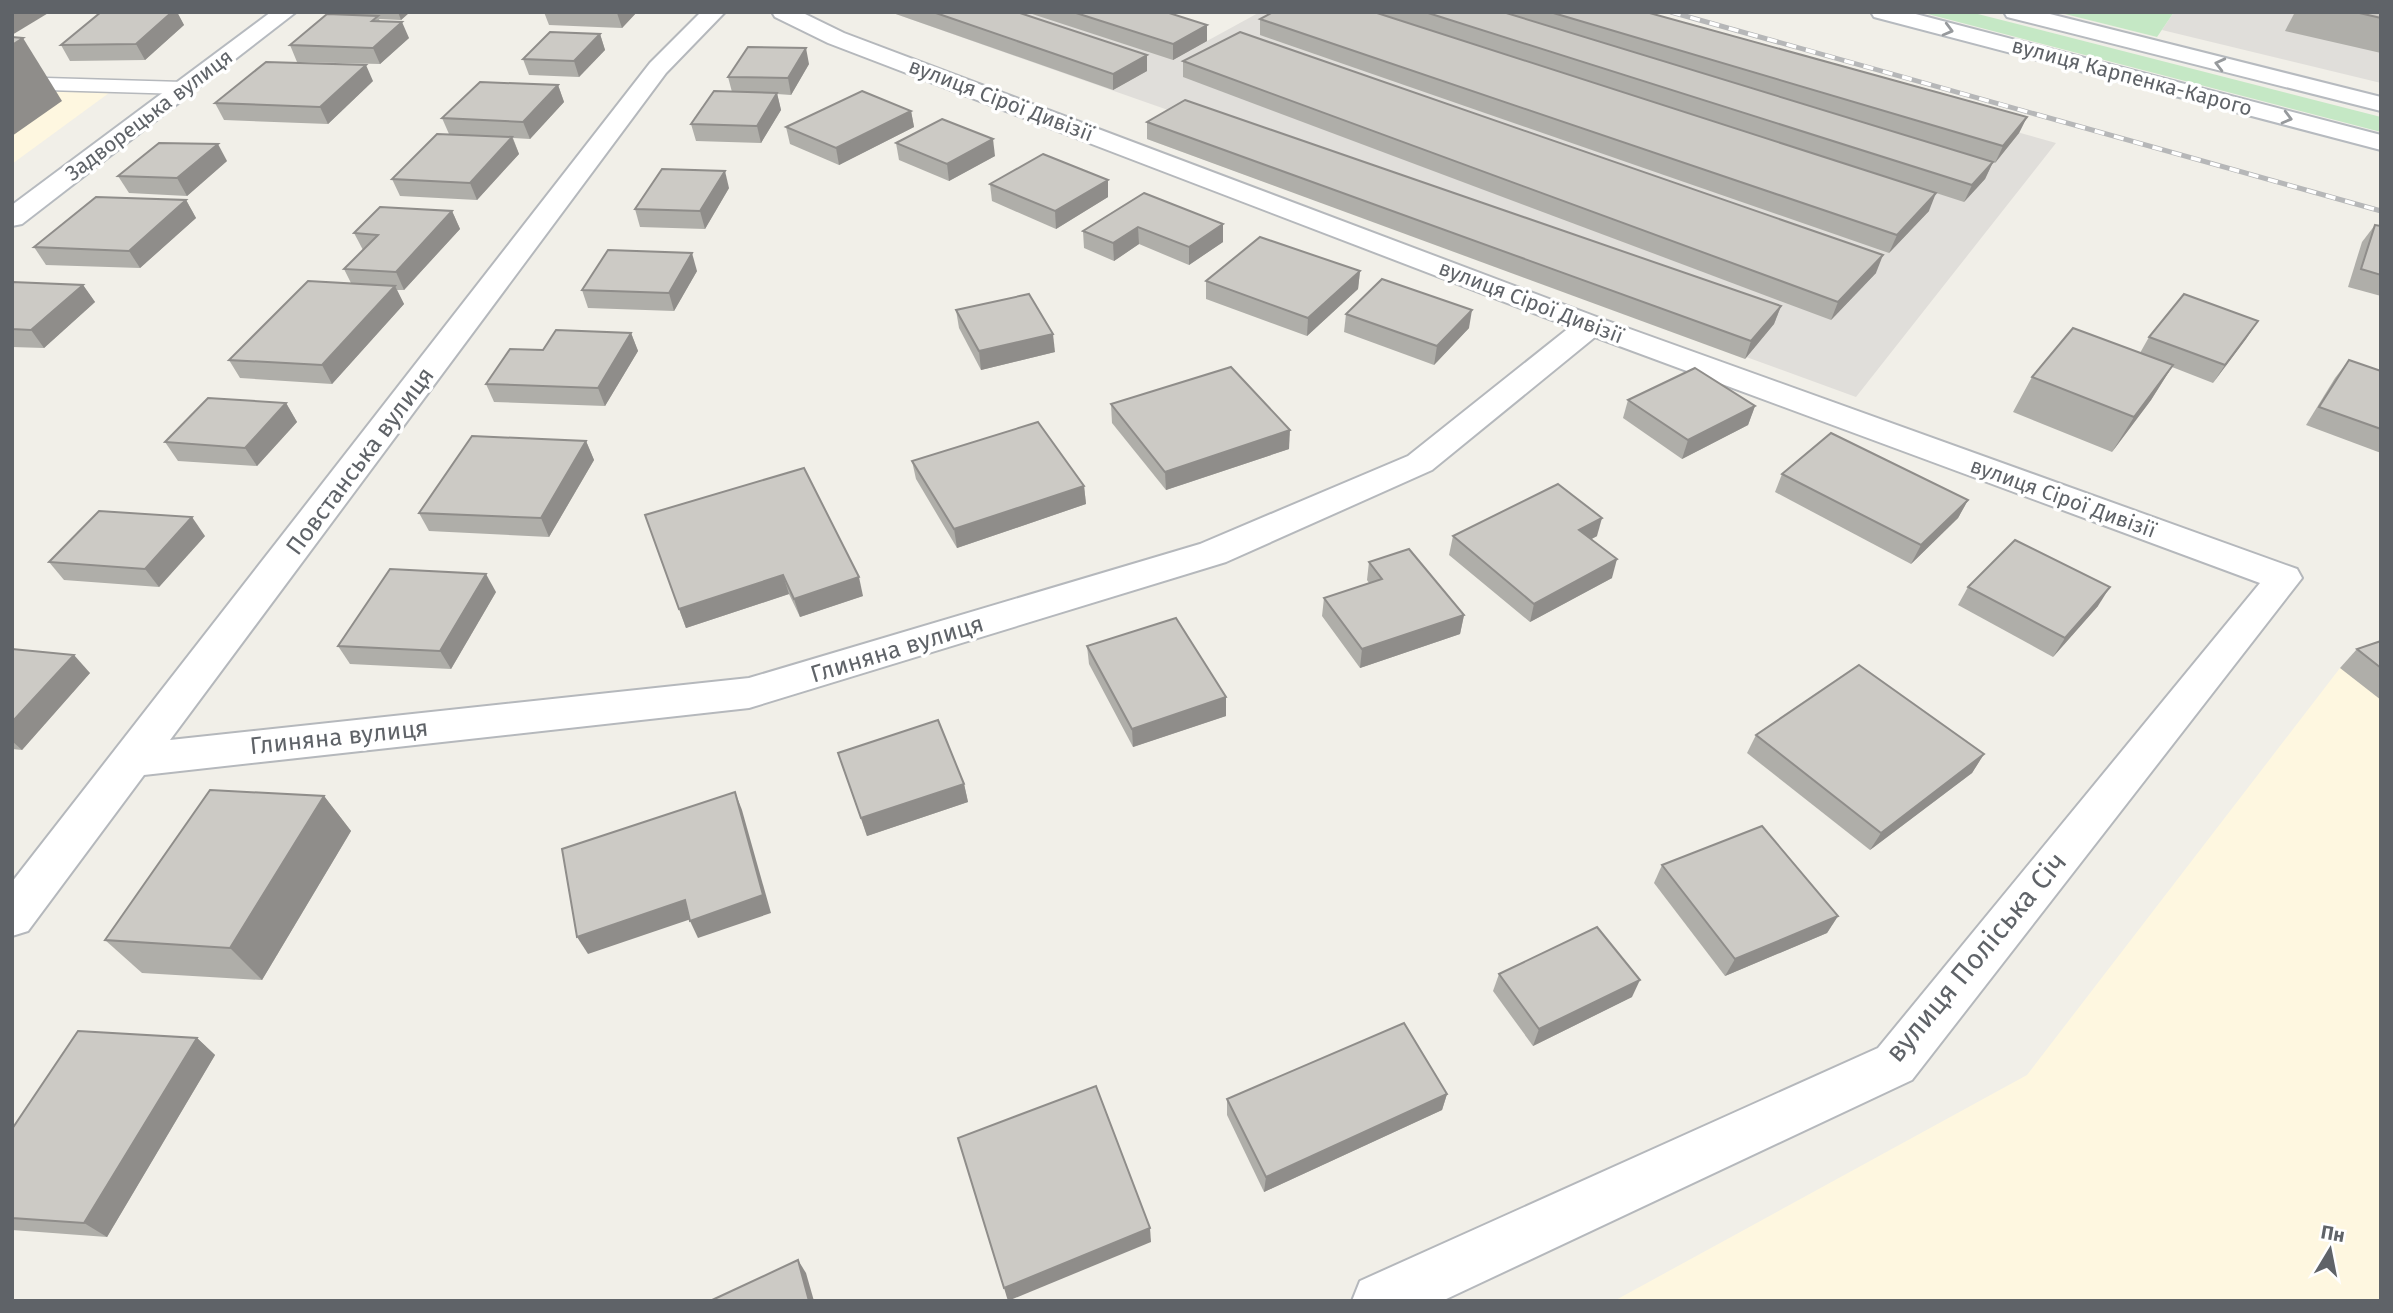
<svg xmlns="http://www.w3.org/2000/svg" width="2393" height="1313" viewBox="0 0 2393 1313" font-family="'Fira Sans',sans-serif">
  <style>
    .commercial { fill: #fef7e0 }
    .industrial { fill: #e0deda }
    .green { fill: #c5e8c5 }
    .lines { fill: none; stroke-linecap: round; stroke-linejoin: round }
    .lane-casing { stroke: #b5b8bc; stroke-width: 3 }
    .street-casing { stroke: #b5b8bc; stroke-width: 4 }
    .secondary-casing { stroke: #b6babf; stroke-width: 4 }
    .lane { fill: #fff; fill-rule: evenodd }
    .street { fill: #fff; fill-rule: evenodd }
    .secondary { fill: #fff; fill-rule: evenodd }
    .rail-casing { stroke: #b6b7b8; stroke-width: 5 }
    .rail { stroke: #fff; stroke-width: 3.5; stroke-dasharray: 10; stroke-linecap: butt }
    .wall { fill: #afaea9 }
    .shaded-wall { fill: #8f8d8a }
    .building { fill: #cccac5; stroke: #8f8d8a; stroke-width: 2 }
    .oneway { stroke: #979a9d }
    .labels { text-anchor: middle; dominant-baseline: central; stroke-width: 7; stroke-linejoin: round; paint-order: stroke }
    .far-street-label { font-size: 21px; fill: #5f6368; stroke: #fff }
    .street-label { font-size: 24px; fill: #5f6368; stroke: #fff }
    .near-street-label { font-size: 28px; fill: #5f6368; stroke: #fff }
  </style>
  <rect width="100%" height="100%" fill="#f1efe8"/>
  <g class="commercial">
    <polygon points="12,89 109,93 12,164"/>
    <polygon points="2381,654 2381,1301 1614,1301 2027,1075 2340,668"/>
  </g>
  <g class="industrial">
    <polygon points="890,12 1117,12 1207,41 1260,12 1586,12 2056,143 1856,397 1147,139 1185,116"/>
    <polygon points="2174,12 2381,12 2381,83 2162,30"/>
  </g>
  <g class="green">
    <polygon points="1920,12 1970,12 2381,117 2381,132"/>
    <polygon points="2057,12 2174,12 2157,37"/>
  </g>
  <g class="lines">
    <g class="lane-casing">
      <polygon id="lane" points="12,77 183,82 193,88 183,94 12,89"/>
    </g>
    <g class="street-casing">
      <polygon id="street" points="701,12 725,12 666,73 170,740 749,678 1200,544 1408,456 1570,327 828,43 775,17 772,12 801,12 844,33 1602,319 2297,569 2302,578 1912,1080 1442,1301 1352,1301 1360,1281 1878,1048 2260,583 1595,337 1432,470 1226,562 749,708 144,775 28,931 12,936 12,882 650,63"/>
    </g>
    <g class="secondary-casing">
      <g id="secondary">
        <polygon points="271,12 296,12 22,224 12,226 12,205"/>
        <polygon points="1871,12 1908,12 2381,135 2381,150 1874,17"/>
        <polygon points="2004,12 2042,12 2381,97 2381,111 2007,17"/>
      </g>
    </g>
    <use href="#lane" class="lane"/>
    <use href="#street" class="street"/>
    <use href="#secondary" class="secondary"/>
    <g class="rail-casing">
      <polyline id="rail" points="1671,12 2381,211"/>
    </g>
    <use href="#rail" class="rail"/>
  </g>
  <g class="wall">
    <polygon points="101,12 177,12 184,25 145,60 70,61 61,45"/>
    <polygon points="346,12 410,12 401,20 379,19 380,21 409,38 380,64 297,62 290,45 348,15"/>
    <polygon points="544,12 637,12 622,28 549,25"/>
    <polygon points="890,12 1017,12 1147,71 1113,90"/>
    <polygon points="1026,12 1166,12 1207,41 1173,60"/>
    <polygon points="1374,12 1646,12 2027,117 2019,133 1995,163 1993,162 1985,179 1964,202"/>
    <polygon points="2295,12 2381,12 2381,53 2285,31"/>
    <polygon points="1260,19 1929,211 1889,253 1260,35"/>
    <polygon points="600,34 605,50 579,77 529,75 523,59"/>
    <polygon points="1183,61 1876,273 1831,320 1183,77"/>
    <polygon points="809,64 791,95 777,94 781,110 761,143 696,141 691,124 732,92 728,77"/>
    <polygon points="373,81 328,124 224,120 215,103"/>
    <polygon points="558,85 564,102 530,139 513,138 519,154 477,200 400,196 392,179 449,134 442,118"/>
    <polygon points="911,111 914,127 839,165 790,144 786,127"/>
    <polygon points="1147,122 1781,306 1774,324 1745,359 1147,139"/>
    <polygon points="896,143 995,156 949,181 899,160"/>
    <polygon points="227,161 187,196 129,193 118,176"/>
    <polygon points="990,184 1108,197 1056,229 992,201"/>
    <polygon points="729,188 705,229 640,227 635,209"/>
    <polygon points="1144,193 1223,242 1189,265 1139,244 1114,261 1084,248 1083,231"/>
    <polygon points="186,200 196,218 140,268 46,265 34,247"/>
    <polygon points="452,211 460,229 404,290 397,290 404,304 332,384 240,378 229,360 351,283 344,269 363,250 354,233"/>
    <polygon points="2375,225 2381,226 2381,296 2348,287 2362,242"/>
    <polygon points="697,271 674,311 588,308 582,290"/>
    <polygon points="1360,271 1358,289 1307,336 1206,299 1206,281"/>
    <polygon points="12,282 83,285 95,302 44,348 12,347"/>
    <polygon points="956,310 1055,352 981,370 959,328"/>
    <polygon points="1346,314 1469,328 1434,365 1344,332"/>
    <polygon points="2258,321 2213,383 2172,367 2151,400 2112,452 2013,412 2032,377 2140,353 2149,337"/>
    <polygon points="631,333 638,351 605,406 494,402 486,384 543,350"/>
    <polygon points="2349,360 2381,371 2381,453 2306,425 2335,378"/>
    <polygon points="1628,400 1755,406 1748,425 1682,459 1623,418"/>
    <polygon points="286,403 297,422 257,466 178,461 165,442"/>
    <polygon points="1111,404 1289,449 1166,490 1112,423"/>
    <polygon points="586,441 594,460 549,537 429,531 419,513"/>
    <polygon points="912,461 1084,486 1086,504 957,548 916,479"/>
    <polygon points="1782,474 1968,500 1958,518 1911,564 1775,492"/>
    <polygon points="645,515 863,596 800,617 789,594 686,628"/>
    <polygon points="205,536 159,587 64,580 49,562"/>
    <polygon points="1453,536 1597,536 1591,539 1612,578 1530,622 1449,555"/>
    <polygon points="1369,562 1464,615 1460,634 1360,668 1322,616 1324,598 1369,583 1367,580"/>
    <polygon points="1968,587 2098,606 2053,657 1958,605"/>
    <polygon points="496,592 451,669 350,664 338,646"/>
    <polygon points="2381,641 2381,700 2340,668 2357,649"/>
    <polygon points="1087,646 1226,716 1133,747 1089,664"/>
    <polygon points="12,649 90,673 22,750 12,749"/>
    <polygon points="1756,735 1984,754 1972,773 1870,850 1747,753"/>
    <polygon points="838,753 964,784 968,802 867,836"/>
    <polygon points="324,796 351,831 262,980 142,973 105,940"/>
    <polygon points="1662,865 1838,916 1827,933 1725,976 1654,883"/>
    <polygon points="1499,974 1632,997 1533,1046 1493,991"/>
    <polygon points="197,1038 215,1055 107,1237 12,1230 12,1129"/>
    <polygon points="1447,1094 1442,1110 1264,1192 1227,1115 1227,1099"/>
  </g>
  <g class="shaded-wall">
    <polygon points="15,12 50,12 12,35 12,14"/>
    <polygon points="172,12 177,12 184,25 145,60 136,44"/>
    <polygon points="398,12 410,12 401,20"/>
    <polygon points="637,12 622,28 617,13"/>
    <polygon points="402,22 409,38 380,64 373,48"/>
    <polygon points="1207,25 1207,41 1173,60 1173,44"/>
    <polygon points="600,34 605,50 579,77 574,61"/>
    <polygon points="23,38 62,101 12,136 12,45"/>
    <polygon points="806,48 809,64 791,95 788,78"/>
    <polygon points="1147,55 1147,71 1113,90 1113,74"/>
    <polygon points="366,65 373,81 328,124 320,107"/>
    <polygon points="558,85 564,102 530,139 523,122"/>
    <polygon points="777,93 781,110 761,143 757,126"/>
    <polygon points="911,111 914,127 839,165 836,148"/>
    <polygon points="2027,117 2019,133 1995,163 2003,146"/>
    <polygon points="512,137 519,154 477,200 470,183"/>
    <polygon points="993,139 995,156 949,181 947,164"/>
    <polygon points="218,144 227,161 187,196 177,178"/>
    <polygon points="1993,162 1985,179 1964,202 1972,185"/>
    <polygon points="725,171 729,188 705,229 700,211"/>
    <polygon points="1108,180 1108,197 1056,229 1055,211"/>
    <polygon points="1936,193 1929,211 1889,253 1897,235"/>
    <polygon points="186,200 196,218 140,268 129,251"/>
    <polygon points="452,211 460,229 404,290 396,272"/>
    <polygon points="1223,224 1223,242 1189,265 1189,247"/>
    <polygon points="1138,227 1139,244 1114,261 1113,243"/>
    <polygon points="692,253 697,271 674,311 669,293"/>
    <polygon points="1883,255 1876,273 1831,320 1838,302"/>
    <polygon points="1360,271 1358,289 1307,336 1308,318"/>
    <polygon points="83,285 95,302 44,348 31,330"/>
    <polygon points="395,286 404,304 332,384 322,365"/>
    <polygon points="1781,306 1774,324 1745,359 1751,341"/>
    <polygon points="1472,310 1469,328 1434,365 1437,346"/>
    <polygon points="2258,321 2246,339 2213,383 2225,365"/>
    <polygon points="631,333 638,351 605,406 598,388"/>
    <polygon points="1053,334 1055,352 981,370 979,351"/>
    <polygon points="2173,365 2151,400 2112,452 2134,417"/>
    <polygon points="286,403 297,422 257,466 245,448"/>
    <polygon points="1755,406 1748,425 1682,459 1688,440"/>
    <polygon points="1290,430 1289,449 1166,490 1165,472"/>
    <polygon points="586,441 594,460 549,537 541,518"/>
    <polygon points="1084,486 1086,504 957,548 954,529"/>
    <polygon points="1968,500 1958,518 1911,564 1921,545"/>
    <polygon points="192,517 205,536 159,587 145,569"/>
    <polygon points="1602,518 1597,536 1574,549 1579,530"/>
    <polygon points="1617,559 1612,578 1530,622 1534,604"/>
    <polygon points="486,574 496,592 451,669 440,651"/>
    <polygon points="783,575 789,594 686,628 679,609"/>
    <polygon points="859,577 863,596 800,617 794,599"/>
    <polygon points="2110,587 2098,606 2053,657 2065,638"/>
    <polygon points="1464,615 1460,634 1360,668 1362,649"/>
    <polygon points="74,655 90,673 22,750 12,741 12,722"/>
    <polygon points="1226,697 1226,716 1133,747 1132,729"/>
    <polygon points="1984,754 1972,773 1870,850 1881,833"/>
    <polygon points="964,784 968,802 867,836 861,818"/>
    <polygon points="735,792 742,810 771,913 698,938 690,921"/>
    <polygon points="324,796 351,831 262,980 230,948"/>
    <polygon points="685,900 694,918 588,954 577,937"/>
    <polygon points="1838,916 1827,933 1725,976 1735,959"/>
    <polygon points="1640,980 1632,997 1533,1046 1539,1029"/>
    <polygon points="197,1038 215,1055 107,1237 84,1223"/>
    <polygon points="1447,1094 1442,1110 1264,1192 1266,1177"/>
    <polygon points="1150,1228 1151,1242 1008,1301 1004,1288"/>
    <polygon points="798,1260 806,1273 814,1301 809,1301"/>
  </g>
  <g class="building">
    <polygon points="101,12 172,12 136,44 61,45"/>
    <polygon points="933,12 1017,12 1147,55 1113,74"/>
    <polygon points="1073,12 1166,12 1207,25 1173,44"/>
    <polygon points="1273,12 1374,12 1936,193 1897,235 1260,19"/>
    <polygon points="1425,12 1503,12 1993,162 1972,185"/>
    <polygon points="1550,12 1646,12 2027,117 2003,146"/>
    <polygon points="2355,12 2381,12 2381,18"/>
    <polygon points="327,14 378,16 372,21 402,22 373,48 290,45"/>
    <polygon points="550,32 600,34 574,61 523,59"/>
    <polygon points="1240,32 1883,255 1838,302 1183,61"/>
    <polygon points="12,37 23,38 12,45"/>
    <polygon points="748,47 806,48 788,78 728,77"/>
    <polygon points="266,62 366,65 320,107 215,103"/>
    <polygon points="480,82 558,85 523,122 442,118"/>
    <polygon points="714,91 777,93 757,126 691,124"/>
    <polygon points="862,91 911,111 836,148 786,127"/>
    <polygon points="1185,100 1781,306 1751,341 1147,122"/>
    <polygon points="942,119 993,139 947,164 896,143"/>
    <polygon points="437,134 512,137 470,183 392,179"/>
    <polygon points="159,143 218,144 177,178 118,176"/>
    <polygon points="1043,154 1108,180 1055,211 990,184"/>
    <polygon points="662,169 725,171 700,211 635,209"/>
    <polygon points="1144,193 1223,224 1189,247 1138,227 1113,243 1083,231"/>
    <polygon points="96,197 186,200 129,251 34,247"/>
    <polygon points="380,207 452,211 396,272 344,269 378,235 354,233"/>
    <polygon points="2375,225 2381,226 2381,275 2361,269"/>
    <polygon points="1260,237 1360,271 1308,318 1206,281"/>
    <polygon points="608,250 692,253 669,293 582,290"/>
    <polygon points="1382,279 1472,310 1437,346 1346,314"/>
    <polygon points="308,281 395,286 322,365 229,360"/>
    <polygon points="12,282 83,285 31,330 12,329"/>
    <polygon points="1029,294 1053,334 979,351 956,310"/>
    <polygon points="2184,294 2258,321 2225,365 2149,337"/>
    <polygon points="2073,328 2173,365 2134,417 2032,377"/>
    <polygon points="556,330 631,333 598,388 486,384 510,349 543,350"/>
    <polygon points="2349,360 2381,371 2381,429 2319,407"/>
    <polygon points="1231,367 1290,430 1165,472 1111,404"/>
    <polygon points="1695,368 1755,406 1688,440 1628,400"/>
    <polygon points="208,398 286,403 245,448 165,442"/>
    <polygon points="1038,422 1084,486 954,529 912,461"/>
    <polygon points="1831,433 1968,500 1921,545 1782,474"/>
    <polygon points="472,436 586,441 541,518 419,513"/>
    <polygon points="804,468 859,577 794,599 783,575 679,609 645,515"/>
    <polygon points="1558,484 1602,518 1579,530 1617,559 1534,604 1453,536"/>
    <polygon points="99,511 192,517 145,569 49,562"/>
    <polygon points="2015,540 2110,587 2065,638 1968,587"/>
    <polygon points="1409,549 1464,615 1362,649 1324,598 1382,579 1369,562"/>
    <polygon points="390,569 486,574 440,651 338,646"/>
    <polygon points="1176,618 1226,697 1132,729 1087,646"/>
    <polygon points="2381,641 2381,668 2357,649"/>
    <polygon points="12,649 74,655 12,722"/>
    <polygon points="1859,665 1984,754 1881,833 1756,735"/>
    <polygon points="938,720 964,784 861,818 838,753"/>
    <polygon points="210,790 324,796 230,948 105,940"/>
    <polygon points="735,792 763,895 690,921 685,900 577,937 562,849"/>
    <polygon points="1762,826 1838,916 1735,959 1662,865"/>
    <polygon points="1597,927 1640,980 1539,1029 1499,974"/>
    <polygon points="1404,1023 1447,1094 1266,1177 1227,1099"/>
    <polygon points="78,1031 197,1038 84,1223 12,1218 12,1129"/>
    <polygon points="1096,1086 1150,1228 1004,1288 958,1138"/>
    <polygon points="798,1260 809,1301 710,1301"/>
  </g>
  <defs><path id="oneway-chevron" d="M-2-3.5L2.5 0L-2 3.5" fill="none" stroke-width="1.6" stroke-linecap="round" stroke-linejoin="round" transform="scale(1.75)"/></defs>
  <g class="oneway">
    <use href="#oneway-chevron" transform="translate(1948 30) rotate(15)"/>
    <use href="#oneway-chevron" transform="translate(2220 64) rotate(-166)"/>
    <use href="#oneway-chevron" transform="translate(2287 118) rotate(15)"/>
  </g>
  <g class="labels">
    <g class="far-street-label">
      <text transform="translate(2132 77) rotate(15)">вулиця Карпенка-Карого</text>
      <text transform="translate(1001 100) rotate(21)">вулиця Сірої Дивізії</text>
      <text transform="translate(149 115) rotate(-37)">Задворецька вулиця</text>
      <text transform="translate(1531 302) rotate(21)">вулиця Сірої Дивізії</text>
      <text transform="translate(2063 498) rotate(20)">вулиця Сірої Дивізії</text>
    </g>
    <g class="street-label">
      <text transform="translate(360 461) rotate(-53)">Повстанська вулиця</text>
      <text transform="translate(897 649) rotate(-17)">Глиняна вулиця</text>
      <text transform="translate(339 737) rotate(-6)">Глиняна вулиця</text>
    </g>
    <g class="near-street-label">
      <text transform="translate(1976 957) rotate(-50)">вулиця Поліська Січ</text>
    </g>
  </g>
  <rect width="2393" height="1313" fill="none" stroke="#5f6368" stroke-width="28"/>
  <g transform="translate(2330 1250) rotate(10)" stroke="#ffffff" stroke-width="5" paint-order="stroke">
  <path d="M0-5L12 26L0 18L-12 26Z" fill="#5f6368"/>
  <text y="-10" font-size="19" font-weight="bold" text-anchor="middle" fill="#5f6368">Пн</text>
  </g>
</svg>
